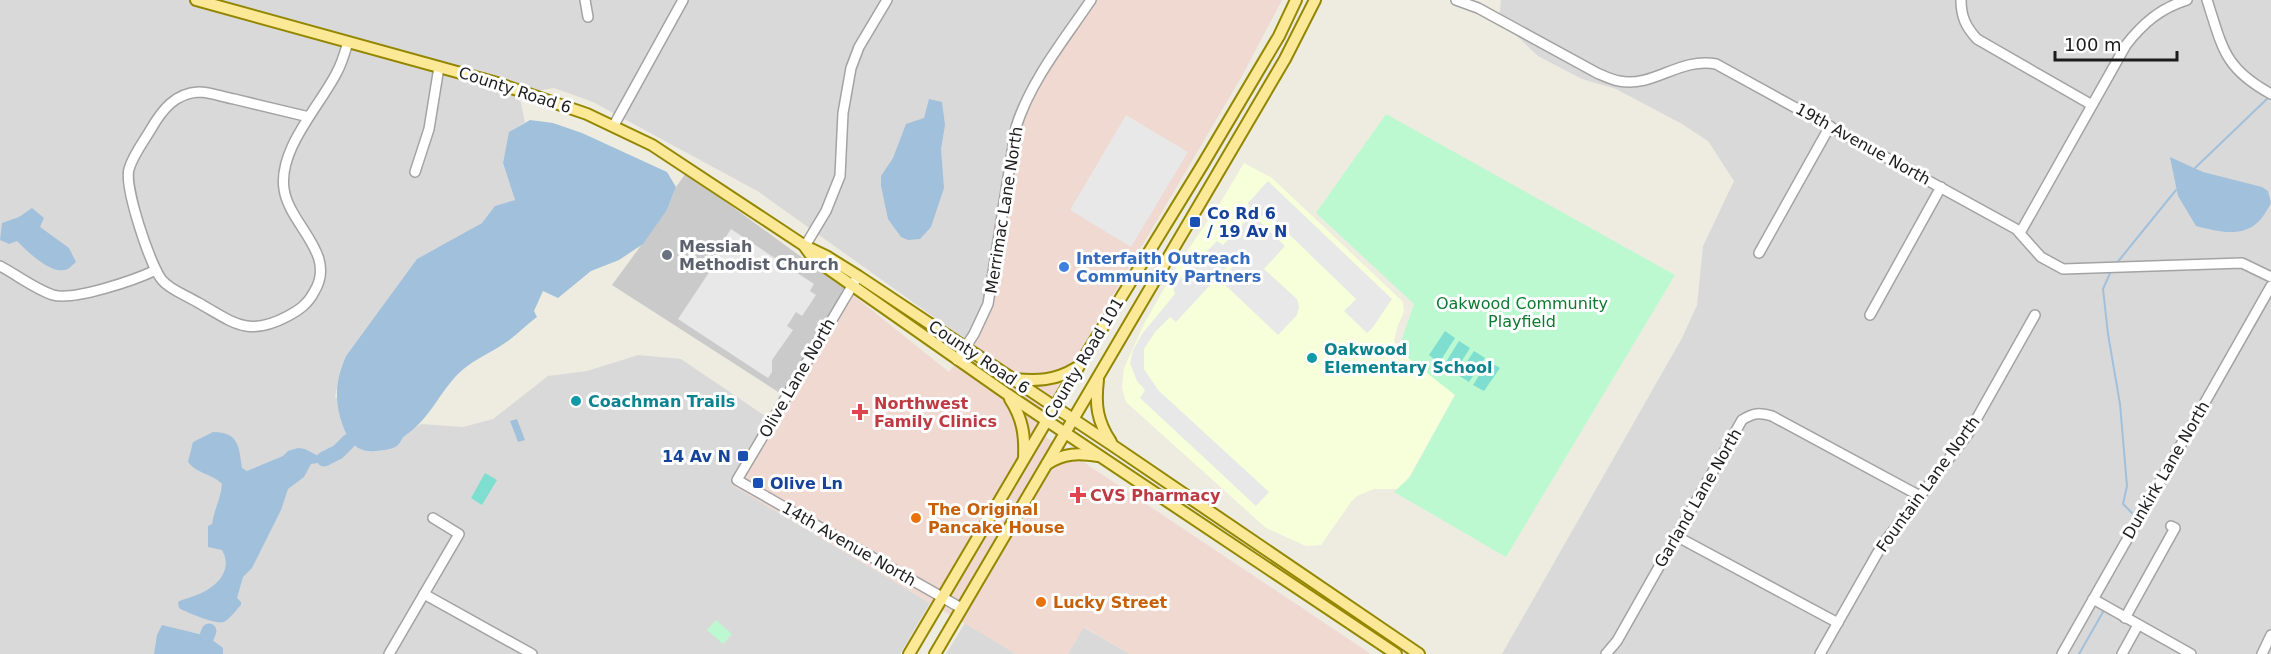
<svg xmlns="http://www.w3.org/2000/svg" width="2271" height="654" viewBox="0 0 2271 654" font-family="'DejaVu Sans',sans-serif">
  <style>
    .residential { fill: #dad9d9 }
    .commercial { fill: #efd9d0 }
    .education { fill: #f6ffd9 }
    .religious { fill: #cacaca }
    .park { fill: #bcf9d0 }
    .pitch { fill: #7eded0 }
    .parking { fill: #e8e8e8 }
    .water { fill: #a1c0dc }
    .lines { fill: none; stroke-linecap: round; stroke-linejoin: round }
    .stream { stroke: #a1c0dc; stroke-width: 2 }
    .river { stroke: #a1c0dc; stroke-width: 15 }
    .minor-casing { stroke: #a3a3a3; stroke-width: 12 }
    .major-casing { stroke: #948700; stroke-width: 14 }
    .minor { stroke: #fff; stroke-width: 9 }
    .major { stroke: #fce997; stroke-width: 10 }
    .transit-dot { fill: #1a4fb4; stroke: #fff; stroke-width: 2 }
    .worship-dot { fill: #6b7280; stroke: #fff; stroke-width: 2 }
    .shop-dot { fill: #3f7fe0; stroke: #fff; stroke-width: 2 }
    .culture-dot { fill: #0f9aa8; stroke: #fff; stroke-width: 2 }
    .health-dot { fill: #e0444e; stroke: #fff; stroke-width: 2 }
    .food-dot { fill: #e8710a; stroke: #fff; stroke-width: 2 }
    .labels { text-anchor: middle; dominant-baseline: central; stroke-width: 6; stroke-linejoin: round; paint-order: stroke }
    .street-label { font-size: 16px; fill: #1c1c1c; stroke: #fff }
    .transit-label { font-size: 16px; font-weight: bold; fill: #164399; stroke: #fff; text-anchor: start }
    .worship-label { font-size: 16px; font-weight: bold; fill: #5b616d; stroke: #fff; text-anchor: start }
    .shop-label { font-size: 16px; font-weight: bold; fill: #366cbe; stroke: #fff; text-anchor: start }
    .park-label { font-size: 16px; fill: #0a7a2f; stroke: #fff }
    .culture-label { font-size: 16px; font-weight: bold; fill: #0d838f; stroke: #fff; text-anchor: start }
    .health-label { font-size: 16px; font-weight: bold; fill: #be3a42; stroke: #fff; text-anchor: start }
    .food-label { font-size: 16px; font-weight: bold; fill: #c56008; stroke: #fff; text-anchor: start }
  </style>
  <rect width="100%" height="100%" fill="#eeece1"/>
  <g class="residential">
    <polygon points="0,0 1090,0 1015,125 993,232 986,294 970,343 759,192 593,102 554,88 519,94 525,122 510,132 503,163 515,200 496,206 482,223 417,260 346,356 341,367 335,397 403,436 421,424 463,427 493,419 548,376 587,371 638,355 681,359 774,422 732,485 930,603 900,654 0,654"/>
    <polygon points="1501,0 2271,0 2271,654 1502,654 1682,338 1697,305 1703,246 1734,181 1708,141 1682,124 1616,89 1582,79 1538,56 1499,19"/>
    <polygon points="965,623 1016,654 946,654"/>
    <polygon points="1083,627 1130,654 1068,654"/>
  </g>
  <polygon class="commercial" points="1090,0 1282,0 1242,76 1034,429 1371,654 1130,654 1084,627 1068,654 1016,654 732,485 790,398 848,291 949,372 970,343 986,291 993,232 1014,125"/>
  <polygon class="education" points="1244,163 1272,178 1403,302 1404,312 1398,325 1394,341 1398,349 1455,395 1408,479 1398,489 1374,489 1357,496 1351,502 1321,545 1306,546 1266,528 1126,402 1122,388 1124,368 1145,322 1177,266 1222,200"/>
  <polygon class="religious" points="686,173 848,291 786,397 612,285 667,210 676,187"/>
  <g class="park">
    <polygon points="1386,114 1675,275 1506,557 1394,492 1410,477 1455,395 1398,350 1414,304 1316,213"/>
    <polygon points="716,620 732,634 723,644 707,630"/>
  </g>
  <g class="pitch">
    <polygon points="1445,331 1455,338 1439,363 1429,355"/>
    <polygon points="1459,341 1470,348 1455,372 1444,365"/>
    <polygon points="1474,351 1485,358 1469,382 1458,375"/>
    <polygon points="1488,361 1500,368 1484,391 1473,385"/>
    <polygon points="485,473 497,480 482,505 471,498"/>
  </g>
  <g class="parking">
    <polygon points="1126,115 1188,152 1131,247 1070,210"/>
    <polygon points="1268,181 1392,299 1373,327 1367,333 1344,311 1356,299 1266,212 1258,220 1285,246 1264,269 1297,299 1299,307 1297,315 1278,335 1220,280 1241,258 1238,255 1176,322 1170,317 1155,332 1144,349 1144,369 1158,390 1269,492 1256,506 1140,398 1145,390 1137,381 1130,363 1133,350 1142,334 1175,294 1173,286 1217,241 1223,245 1248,219 1250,211 1248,203"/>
    <polygon points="731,229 814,284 810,291 816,295 802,316 796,312 787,326 793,330 772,360 772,372 768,378 678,319 730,241 725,238"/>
  </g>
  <g class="water">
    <polygon points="929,99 942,102 945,125 941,149 944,188 931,227 920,239 908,240 901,237 888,219 881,186 881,176 893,158 906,124 924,118"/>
    <path d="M530,120l23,3 29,10 85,39 9,15 -9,23 -24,34 -24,16 -28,11 -33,27 -15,-7 -9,20 3,6c-11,8 -21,19 -32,26 -16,11 -35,18 -49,33 -18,20 -28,44 -50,59 -4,2 -5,7 -8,10 -6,5 -15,5 -22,6 -19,2 -27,-9 -33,-25 -9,-24 -8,-46 3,-70l71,-97 65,-36 13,-17 20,-6 -12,-37 6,-31z"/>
    <path d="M2170,157l33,15 59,15 6,4 3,12c-4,7 -8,15 -14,20 -16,15 -42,8 -61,3l-18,-30z"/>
    <path d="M32,208l12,10 -4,9 29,21 7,14c-4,3 -7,8 -12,8 -15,3 -37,-19 -47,-29l-8,3 -9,-4 2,-17 17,-6z"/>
    <polygon points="517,419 525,440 518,442 510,421"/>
    <path d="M213,432c26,0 26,15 29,36l5,3 36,-15 5,-5 10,-3 7,1 19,10v3l-13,2 -7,13 -16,12 -7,21 -29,58 -9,9 -6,21 4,4v3c-5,5 -11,14 -17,17 -8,3 -38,-10 -45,-14l-1,-6c5,-3 8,-3 13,-5 21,-6 44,-24 31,-47l-14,-3v-21l4,-2c2,-14 9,-26 10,-40 -9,-10 -25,-10 -34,-22l5,-20z"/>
    <polygon points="162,625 207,636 223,648 223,654 154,654 157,635"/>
  </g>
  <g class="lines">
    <g class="stream">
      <polyline points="2195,168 2269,97"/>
      <polyline points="2116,264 2176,190"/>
      <polyline points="2111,271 2103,289 2108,334 2120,404 2127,486 2123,504 2132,513"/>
      <polyline points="2079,654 2103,612"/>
    </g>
    <g class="river">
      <polyline points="324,459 338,452 349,441"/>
      <polyline points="207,636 209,631"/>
    </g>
    <g class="minor-casing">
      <g id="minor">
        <polyline points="585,0 588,17"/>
        <path d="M1456,0l22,8 119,65c7,3 15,7 22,8 35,7 60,-24 97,-17l300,165 25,28 22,12 179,-6 29,14"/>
        <path d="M1961,0c0,17 5,27 16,39l115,66"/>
        <path d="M2207,0c16,49 17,68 64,94"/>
        <path d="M309,117c-25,-6 -50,-12 -75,-18 -11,-2 -24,-7 -35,-7 -24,1 -37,18 -48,37 -7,12 -18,26 -22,40 -5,18 21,96 33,111 8,10 24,15 35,22 36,20 50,36 91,14 11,-6 20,-12 26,-24 24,-38 -25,-67 -30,-103 -6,-40 36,-83 53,-117 5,-9 8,-20 11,-30"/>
        <polyline points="614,125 683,0"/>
        <polyline points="415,172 429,129 439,67"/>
        <path d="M2020,233l106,-188c17,-22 35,-37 61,-45"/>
        <polyline points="805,246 826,211 840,176 843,113 851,68 859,47 887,0"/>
        <polyline points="1759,253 1830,126"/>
        <path d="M0,266c17,9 35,23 53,29 21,6 82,-15 103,-25"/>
        <polyline points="858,276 737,480 961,608"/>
        <polyline points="1870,315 1941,187"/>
        <path d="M957,360l17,-26 14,-30 28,-177c15,-47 48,-87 75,-127"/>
        <polyline points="1676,536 1838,623"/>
        <polyline points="424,594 532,654"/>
        <polyline points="2093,599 2191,654"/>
        <polyline points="2125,618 2175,528 2171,526"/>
        <polyline points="389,654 459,534 433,518"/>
        <path d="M1606,654l11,-13 125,-221c11,-7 18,-8 30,-4l148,80"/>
        <polyline points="1820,654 1882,545 1968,434 2035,315"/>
        <polyline points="2062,654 2271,286"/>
        <polyline points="2122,654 2138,625"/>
        <polyline points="2262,654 2271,635"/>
      </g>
    </g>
    <g class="major-casing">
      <g id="major">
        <polyline points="196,0 497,83 587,114 652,145 805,246 826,256 858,276 1115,447 1419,654"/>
        <polyline points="805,247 813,258 1007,394 1396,654"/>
        <path d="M1014,379c23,2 41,2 62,-11"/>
        <path d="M1098,380c-3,25 -1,41 13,62"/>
        <path d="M1010,399c13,20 15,37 14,59"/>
        <path d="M1047,464c17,-11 31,-11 51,-8"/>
        <polyline points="909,654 1079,366 1203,164 1279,36 1296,0"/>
        <polyline points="935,654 1285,59 1315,0"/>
      </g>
    </g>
    <use href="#minor" class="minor"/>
    <use href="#major" class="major"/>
  </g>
  <g class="transit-dot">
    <rect x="1189" y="216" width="12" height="12" rx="3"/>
    <rect x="737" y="450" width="12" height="12" rx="3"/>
    <rect x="752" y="477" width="12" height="12" rx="3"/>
  </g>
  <circle class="worship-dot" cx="667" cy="255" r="6"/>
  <circle class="shop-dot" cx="1064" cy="267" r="6"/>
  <g class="culture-dot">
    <circle cx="1312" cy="358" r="6"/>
    <circle cx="576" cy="401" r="6"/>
  </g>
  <g class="health-dot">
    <path d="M857 403h6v6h6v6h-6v6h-6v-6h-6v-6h6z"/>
    <path d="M1075 486h6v6h6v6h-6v6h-6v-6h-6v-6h6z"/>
  </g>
  <g class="food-dot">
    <circle cx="916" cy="518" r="6"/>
    <circle cx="1041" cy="602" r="6"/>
  </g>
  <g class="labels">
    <g class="street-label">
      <text transform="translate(515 90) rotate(18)">County Road 6</text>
      <text transform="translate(1863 144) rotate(29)">19th Avenue North</text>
      <text transform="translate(1004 210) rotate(-81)">Merrimac Lane North</text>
      <text transform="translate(979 357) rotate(34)">County Road 6</text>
      <text transform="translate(1084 358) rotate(-59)">County Road 101</text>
      <text transform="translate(797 378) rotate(-60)">Olive Lane North</text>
      <text transform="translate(2166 470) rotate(-60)">Dunkirk Lane North</text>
      <text transform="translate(1928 484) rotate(-54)">Fountain Lane North</text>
      <text transform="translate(1698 498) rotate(-60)">Garland Lane North</text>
      <text transform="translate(849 544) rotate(30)">14th Avenue North</text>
    </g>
    <g class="transit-label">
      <text x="1207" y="213">Co Rd 6<tspan x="1207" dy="18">/ 19 Av N</tspan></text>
      <text x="731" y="456" text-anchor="end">14 Av N</text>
      <text x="770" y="483">Olive Ln</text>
    </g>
    <g class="worship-label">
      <text x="679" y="246">Messiah<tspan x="679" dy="18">Methodist Church</tspan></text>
    </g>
    <g class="shop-label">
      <text x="1076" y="258">Interfaith Outreach<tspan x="1076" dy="18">Community Partners</tspan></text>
    </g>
    <g class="park-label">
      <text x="1522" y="303">Oakwood Community<tspan x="1522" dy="18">Playfield</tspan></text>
    </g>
    <g class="culture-label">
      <text x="1324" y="349">Oakwood<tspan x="1324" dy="18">Elementary School</tspan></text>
      <text x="588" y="401">Coachman Trails</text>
    </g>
    <g class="health-label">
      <text x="874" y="403">Northwest<tspan x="874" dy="18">Family Clinics</tspan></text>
      <text x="1090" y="495">CVS Pharmacy</text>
    </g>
    <g class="food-label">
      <text x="928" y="509">The Original<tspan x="928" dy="18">Pancake House</tspan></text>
      <text x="1053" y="602">Lucky Street</text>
    </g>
  </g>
  <path d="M2055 51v9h122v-9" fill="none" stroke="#1c1c1c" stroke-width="3"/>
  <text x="2064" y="51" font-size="18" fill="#1c1c1c" stroke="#ffffff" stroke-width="4.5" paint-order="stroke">100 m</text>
</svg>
